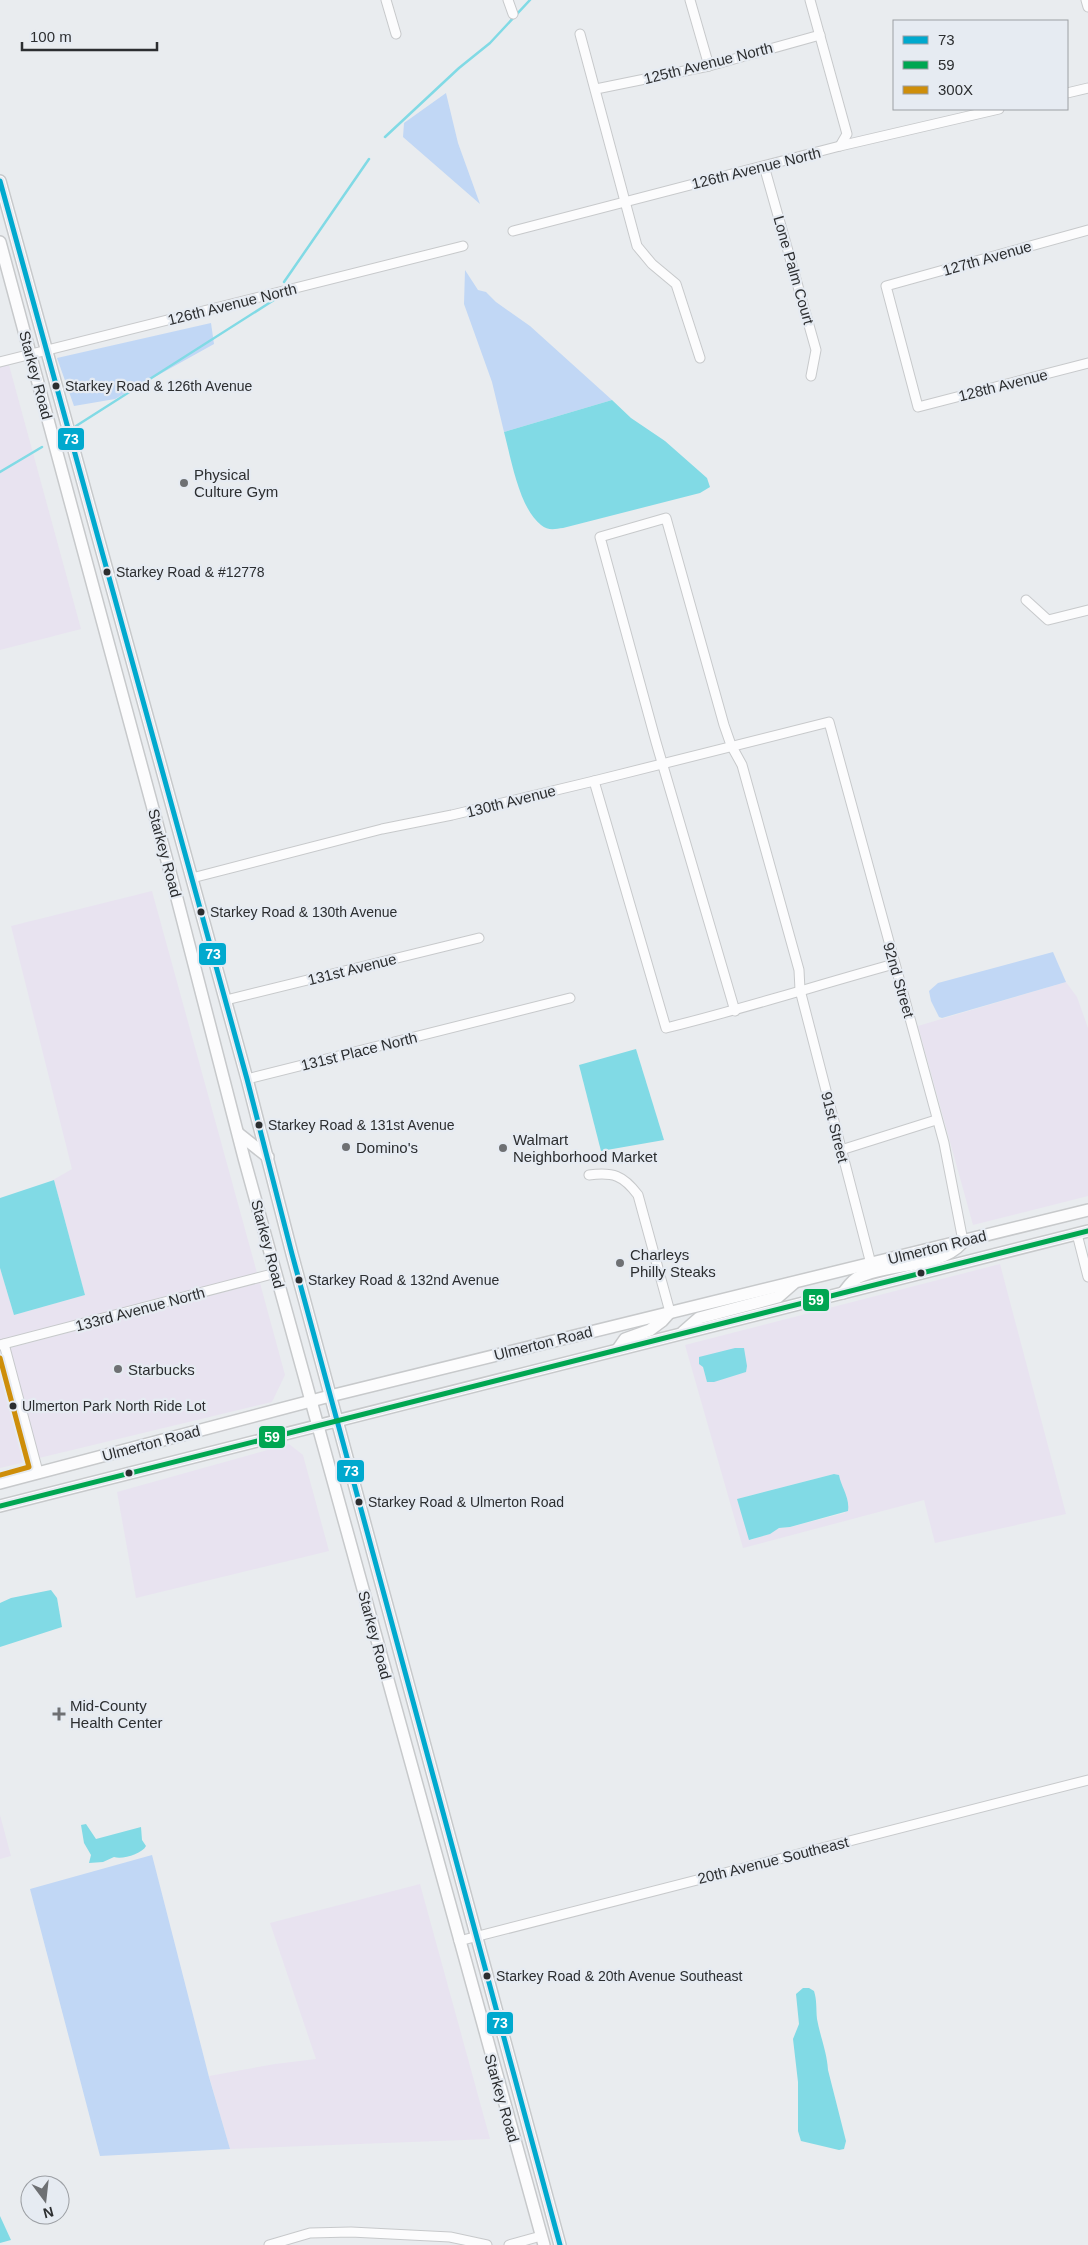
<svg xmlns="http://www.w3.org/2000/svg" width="1088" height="2245" viewBox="0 0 1088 2245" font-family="Arial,sans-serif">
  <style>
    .commercial { fill: #e8e3f0; fill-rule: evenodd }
    .green { fill: #c1d7f5 }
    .water { fill: #81dae5 }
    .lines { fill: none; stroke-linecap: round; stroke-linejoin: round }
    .stream { stroke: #81dae5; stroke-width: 2.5 }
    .minor-casing { stroke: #c7c9cb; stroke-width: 11 }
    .major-casing { stroke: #c7c9cb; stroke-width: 14 }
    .minor { stroke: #fcfcfd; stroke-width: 9 }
    .major { stroke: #fcfcfd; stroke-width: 11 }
    .bus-1-casing { stroke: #e6ebf2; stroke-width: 9 }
    .bus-2-casing { stroke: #e6ebf2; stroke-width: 9 }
    .bus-3-casing { stroke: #e6ebf2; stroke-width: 9 }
    .bus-1 { stroke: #00a9ce; stroke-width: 5 }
    .bus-2 { stroke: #00a651; stroke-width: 5 }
    .bus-3 { stroke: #ce8e0a; stroke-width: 5 }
    .bus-dot { fill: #2c2e30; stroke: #e6ebf2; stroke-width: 2 }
    .poi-dot { fill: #6e7073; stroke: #e6ebf2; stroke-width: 2 }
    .labels { text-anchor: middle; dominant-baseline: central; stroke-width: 4.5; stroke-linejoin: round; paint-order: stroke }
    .bus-label { font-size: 14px; fill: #2c2e30; stroke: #e6ebf2; text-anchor: start }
    .street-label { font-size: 15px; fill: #2c2e30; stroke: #e6ebf2 }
    .poi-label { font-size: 15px; fill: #2c2e30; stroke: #e6ebf2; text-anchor: start }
    .line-badge { stroke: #e6ebf2; stroke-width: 2 }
    .badge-label { font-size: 14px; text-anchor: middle; font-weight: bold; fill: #fff }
  </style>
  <rect width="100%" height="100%" fill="#e9ecef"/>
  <g class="commercial">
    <polygon points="9,365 81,629 0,650 0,367"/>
    <polygon points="152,891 257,1273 0,1340 0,1268 14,1315 85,1295 54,1180 53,1180 72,1169 11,926"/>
    <polygon points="1066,982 1077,997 1088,1028 1088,1196 973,1225 918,1026"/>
    <path d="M1000,1264l66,250 -131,29 -11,-43 -181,48 -58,-203zM700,1363l46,9 -39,10 -4,-15zM834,1474l5,1 6,38 -55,14 -11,1 -28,12 -14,-41z"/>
    <polygon points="260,1283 285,1375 272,1402 39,1458 10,1348"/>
    <polygon points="0,1351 30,1461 0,1468"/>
    <polygon points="289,1444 303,1455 329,1551 136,1598 117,1492"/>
    <polygon points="0,1815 11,1856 0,1859"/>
    <polygon points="420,1884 490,2139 230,2149 209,2076 275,2064 316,2059 270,1923"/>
  </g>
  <g class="green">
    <polygon points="446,93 458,143 480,204 403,137 404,123"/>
    <polygon points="465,270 478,290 486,292 496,302 530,326 612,400 504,432 492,382 464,304"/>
    <polygon points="211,323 214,344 115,399 74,406 57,358"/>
    <polygon points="1053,952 1066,982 942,1018 939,1017 931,1001 929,991 938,983"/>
    <polygon points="152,1855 209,2077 230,2149 100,2156 30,1889"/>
  </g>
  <g class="water">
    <path d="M612,400l19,18 34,23 42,37 3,9 -10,6 -137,35c-8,1 -15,3 -22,-3 -22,-17 -30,-67 -37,-93z"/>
    <polygon points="636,1049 664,1140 601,1151 579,1065"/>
    <polygon points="54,1180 85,1295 14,1315 0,1268 0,1198"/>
    <polygon points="735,1348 744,1348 747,1366 746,1372 714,1382 707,1382 703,1367 699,1364 699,1357"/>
    <path d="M834,1474l5,1c2,12 11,22 9,36l-58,16 -11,1 -9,6 -21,6 -12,-41z"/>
    <polygon points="51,1590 57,1598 62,1627 0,1647 0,1603 11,1598"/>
    <path d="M86,1824l10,15 45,-12 1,13 4,6c-4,8 -24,14 -32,11l-11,5 -14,1 2,-8 -7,-12 -3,-18z"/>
    <path d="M803,1988h6l5,3c3,9 2,18 3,28 3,17 10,33 11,51l18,71 -2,8 -5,1 -38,-9 -3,-10v-49l-5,-43 6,-15 -3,-30z"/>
    <polygon points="0,2216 11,2240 0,2243"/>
  </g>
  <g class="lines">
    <g class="stream">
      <polyline points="385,137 459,68 490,43 530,0"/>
      <polyline points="284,282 369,159"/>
      <polyline points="76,426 277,298"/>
      <polyline points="0,472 42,447"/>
    </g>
    <g class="minor-casing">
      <g id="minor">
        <polyline points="386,0 396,34"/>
        <polyline points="508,0 513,14"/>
        <polyline points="690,0 709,66"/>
        <polyline points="810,0 847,134 840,146"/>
        <polyline points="1086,0 1088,7"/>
        <polyline points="580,34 637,246 652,264 676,284 700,358"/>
        <polyline points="596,89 709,66 820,35"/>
        <polyline points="1067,93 1088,88"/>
        <polyline points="764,166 816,350 811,376"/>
        <polyline points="1088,230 886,286 918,407 1088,363"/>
        <polyline points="513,231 840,146 999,109"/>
        <polyline points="0,362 463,246"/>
        <polyline points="1026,600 1048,620 1088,610"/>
        <path d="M594,781l72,247c77,-19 152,-43 228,-64"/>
        <polyline points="192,878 382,829 452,815 594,781 829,722 944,1143 963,1241"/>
        <polyline points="226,1000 479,938"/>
        <polyline points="735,1011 656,742 600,537 666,518 724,725 731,745 742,765 799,970 800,990 871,1264"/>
        <polyline points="247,1079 570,998"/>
        <polyline points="841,1150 936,1120"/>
        <path d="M589,1175c24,-3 34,0 49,20l32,117"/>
        <polyline points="1077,1234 1088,1277"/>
        <polyline points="4,1344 38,1472"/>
        <polyline points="0,1345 276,1273"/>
        <polyline points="459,1941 1088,1780"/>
        <polyline points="269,2245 310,2233 351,2232 450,2237 487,2245"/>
        <polyline points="509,2245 541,2236"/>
      </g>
    </g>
    <g class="major-casing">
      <g id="major">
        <polyline points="0,181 247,1079 292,1254 560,2245"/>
        <polyline points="0,242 172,879 244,1158 544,2245"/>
        <polyline points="239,1134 268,1157"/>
        <path d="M843,1293c4,-5 10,-14 16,-16 29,-14 81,-9 103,-34"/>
        <polyline points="683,1332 699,1318 778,1297 794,1283"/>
        <polyline points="618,1349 625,1339 650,1330 662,1321 670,1312"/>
        <polyline points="0,1483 330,1396 1088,1210"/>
        <polyline points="0,1506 1088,1231"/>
      </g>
    </g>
    <use href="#minor" class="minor"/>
    <use href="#major" class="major"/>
    <g class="bus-1-casing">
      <polyline id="bus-1" points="0,181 247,1079 292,1254 560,2245"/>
    </g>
    <g class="bus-2-casing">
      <polyline id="bus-2" points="0,1506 1088,1231"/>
    </g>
    <g class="bus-3-casing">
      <polyline id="bus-3" points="0,1358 29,1467 0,1475"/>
    </g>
    <use href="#bus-1" class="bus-1"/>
    <use href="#bus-2" class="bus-2"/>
    <use href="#bus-3" class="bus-3"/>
  </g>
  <g class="bus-dot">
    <circle cx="56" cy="386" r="4.5"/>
    <circle cx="107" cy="572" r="4.5"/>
    <circle cx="201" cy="912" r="4.5"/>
    <circle cx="259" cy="1125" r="4.5"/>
    <circle cx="921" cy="1273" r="4.5"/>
    <circle cx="299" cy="1280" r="4.5"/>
    <circle cx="13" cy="1406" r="4.5"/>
    <circle cx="129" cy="1473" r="4.5"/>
    <circle cx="359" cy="1502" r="4.5"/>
    <circle cx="487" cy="1976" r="4.5"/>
  </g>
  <g class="poi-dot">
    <circle cx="184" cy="483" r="5"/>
    <circle cx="346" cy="1147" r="5"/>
    <circle cx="503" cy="1148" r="5"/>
    <circle cx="620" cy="1263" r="5"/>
    <circle cx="118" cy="1369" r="5"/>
    <path d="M56.5 1706.5h5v5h5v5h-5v5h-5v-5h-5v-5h5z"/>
  </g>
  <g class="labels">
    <g class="bus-label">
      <text x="65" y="386">Starkey Road &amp; 126th Avenue</text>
      <text x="116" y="572">Starkey Road &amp; #12778</text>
      <text x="210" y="912">Starkey Road &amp; 130th Avenue</text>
      <text x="268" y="1125">Starkey Road &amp; 131st Avenue</text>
      <text x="308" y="1280">Starkey Road &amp; 132nd Avenue</text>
      <text x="22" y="1406">Ulmerton Park North Ride Lot</text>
      <text x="368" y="1502">Starkey Road &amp; Ulmerton Road</text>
      <text x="496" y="1976">Starkey Road &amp; 20th Avenue Southeast</text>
    </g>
    <g class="street-label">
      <text transform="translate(708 63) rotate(-14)">125th Avenue North</text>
      <text transform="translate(756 168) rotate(-14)">126th Avenue North</text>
      <text transform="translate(987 258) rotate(-16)">127th Avenue</text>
      <text transform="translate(794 270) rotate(74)">Lone Palm Court</text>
      <text transform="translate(232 304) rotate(-14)">126th Avenue North</text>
      <text transform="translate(36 375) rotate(75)">Starkey Road</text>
      <text transform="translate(1003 385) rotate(-14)">128th Avenue</text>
      <text transform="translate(511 801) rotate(-14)">130th Avenue</text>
      <text transform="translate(165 853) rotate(75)">Starkey Road</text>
      <text transform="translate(352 969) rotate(-14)">131st Avenue</text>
      <text transform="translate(899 980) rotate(74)">92nd Street</text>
      <text transform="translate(359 1051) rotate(-14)">131st Place North</text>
      <text transform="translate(835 1127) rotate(76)">91st Street</text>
      <text transform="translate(268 1244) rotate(75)">Starkey Road</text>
      <text transform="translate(937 1247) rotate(-14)">Ulmerton Road</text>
      <text transform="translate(140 1309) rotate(-15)">133rd Avenue North</text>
      <text transform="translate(543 1343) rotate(-14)">Ulmerton Road</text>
      <text transform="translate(151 1443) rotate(-15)">Ulmerton Road</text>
      <text transform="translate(375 1635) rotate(75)">Starkey Road</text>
      <text transform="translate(773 1860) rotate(-14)">20th Avenue Southeast</text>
      <text transform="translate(502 2098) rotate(74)">Starkey Road</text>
    </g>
    <g class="poi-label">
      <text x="194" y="474">Physical<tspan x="194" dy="17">Culture Gym</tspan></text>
      <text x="513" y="1139">Walmart<tspan x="513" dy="17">Neighborhood Market</tspan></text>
      <text x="356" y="1147">Domino's</text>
      <text x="630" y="1254">Charleys<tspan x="630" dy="17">Philly Steaks</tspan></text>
      <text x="128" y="1369">Starbucks</text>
      <text x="70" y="1705">Mid-County<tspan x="70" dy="17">Health Center</tspan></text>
    </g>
  </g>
  <g class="line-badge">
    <rect x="57" y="427" width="28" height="24" rx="5" fill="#00a9ce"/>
    <rect x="198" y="942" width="29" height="24" rx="5" fill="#00a9ce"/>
    <rect x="802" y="1288" width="28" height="24" rx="5" fill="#00a651"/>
    <rect x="258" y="1425" width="28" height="24" rx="5" fill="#00a651"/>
    <rect x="336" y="1459" width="29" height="24" rx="5" fill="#00a9ce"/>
    <rect x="486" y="2011" width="28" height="24" rx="5" fill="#00a9ce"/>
  </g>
  <g class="badge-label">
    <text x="71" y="444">73</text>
    <text x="213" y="959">73</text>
    <text x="816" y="1305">59</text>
    <text x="272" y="1442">59</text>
    <text x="351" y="1476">73</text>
    <text x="500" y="2028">73</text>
  </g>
  <rect x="893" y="20" width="175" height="90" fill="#e6ebf2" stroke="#9c9fa4"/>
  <rect x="903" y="36" width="25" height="8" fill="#00a9ce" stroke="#9c9fa4"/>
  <text x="938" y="45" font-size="15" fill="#2c2e30">73</text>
  <rect x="903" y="61" width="25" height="8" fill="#00a651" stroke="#9c9fa4"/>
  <text x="938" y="70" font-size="15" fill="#2c2e30">59</text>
  <rect x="903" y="86" width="25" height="8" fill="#ce8e0a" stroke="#9c9fa4"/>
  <text x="938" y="95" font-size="15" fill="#2c2e30">300X</text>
  <g transform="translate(45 2200) rotate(165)"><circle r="24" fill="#e6ebf2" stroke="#9c9fa4"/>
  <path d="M0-4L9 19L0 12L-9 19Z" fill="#6e7073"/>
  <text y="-8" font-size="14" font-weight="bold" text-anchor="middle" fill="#2c2e30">N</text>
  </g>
  <path d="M22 42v8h135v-8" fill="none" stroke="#2c2e30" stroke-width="2.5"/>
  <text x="30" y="42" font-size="15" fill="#2c2e30" stroke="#e6ebf2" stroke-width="4" paint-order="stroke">100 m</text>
</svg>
